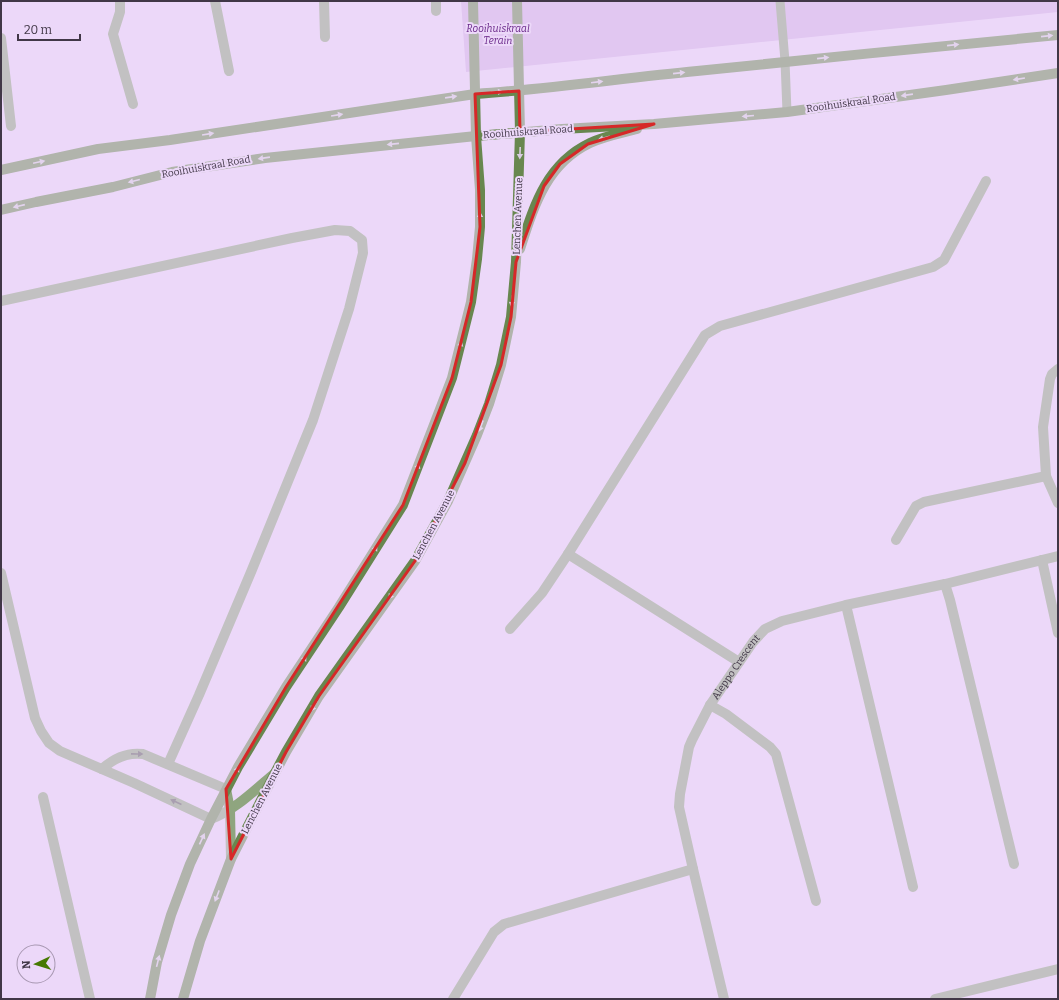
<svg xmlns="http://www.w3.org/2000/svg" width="1059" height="1000" viewBox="0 0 1059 1000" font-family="Bitter,serif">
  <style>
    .green { fill: #d2b1e6 }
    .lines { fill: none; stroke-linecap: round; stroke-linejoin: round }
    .service { stroke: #8fa57f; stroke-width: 9 }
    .minor { stroke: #8fa57f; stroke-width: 10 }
    .secondary { stroke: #68874f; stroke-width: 10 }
    .oneway { fill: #d8cce0 }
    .oneway2 { fill: #585858 }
    .marked { fill: none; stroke: #d62828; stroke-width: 3; stroke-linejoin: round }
    .labels { text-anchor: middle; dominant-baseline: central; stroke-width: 4; stroke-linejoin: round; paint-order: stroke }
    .park-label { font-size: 10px; font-style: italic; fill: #682688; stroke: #ecd8f9 }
    .street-label { font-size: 10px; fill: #413747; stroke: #ecd8f9 }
  </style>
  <rect width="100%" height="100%" fill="#ecd8f9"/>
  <polygon class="green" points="461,1 1058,1 1058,12 466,72"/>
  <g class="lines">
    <polyline class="service" points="780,1 785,61 787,112"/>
    <g class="minor">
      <polyline points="120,1 120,12 113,34 133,104"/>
      <polyline points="215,1 229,71"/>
      <polyline points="324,1 325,37"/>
      <polyline points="436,1 436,11"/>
      <polyline points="1,38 11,126"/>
      <polyline points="1,301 292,238 335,230 350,231 362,240 363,253 349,309 313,420 251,572 199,695 168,764"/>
      <polyline points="1058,369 1052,374 1050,379 1043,427 1046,476 1058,503"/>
      <polyline points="896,540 916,506 924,502 1046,476"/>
      <polyline points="1042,560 1058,633"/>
      <path d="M1,573l34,145 6,13 8,12 11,8 74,32 77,36c23,-8 45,-30 64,-46"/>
      <polyline points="945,584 950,600 1014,864"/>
      <polyline points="846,605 913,887"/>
      <polyline points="510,629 542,593 568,554"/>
      <polyline points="739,662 568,554 705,335 720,326 933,267 944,260 986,181"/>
      <polyline points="710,705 726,714 770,747 776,754 816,901"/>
      <path d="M102,769c12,-11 25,-17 41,-15l83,35 4,21 1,49"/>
      <polyline points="43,797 90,999"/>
      <polyline points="453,999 494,932 504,924 693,869"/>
      <path id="s1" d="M724,999l-31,-130 -14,-62 1,-13 9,-47 3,-7 18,-35 43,-63 12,-13 17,-8 64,-16 99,-21 113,-28"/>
      <polyline points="935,999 1058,969"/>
    </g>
    <g class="secondary">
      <path d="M1,170l97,-21 72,-9 305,-46c74,-5 148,-16 222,-23 120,-13 241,-24 361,-36"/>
      <polyline points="1,210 36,202 113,187 172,172 265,158 476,136 562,129 654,124 787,112 946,90 1058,73"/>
      <path d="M520,249c14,-43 26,-85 70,-106 15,-7 32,-10 47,-14"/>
      <polyline points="150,999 157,962 171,915 190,864 211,819 238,767 286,687 339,607 403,505 452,378 471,302 477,259 480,227 480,190 476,136 473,1"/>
      <polyline points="183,999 200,941 231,859 275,773 286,752 319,696 415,561 448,501 477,435 489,404 501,365 511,317 516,262 520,132 517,1"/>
    </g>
  </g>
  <defs><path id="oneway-solid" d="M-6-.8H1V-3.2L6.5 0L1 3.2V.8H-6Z"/></defs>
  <g class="oneway">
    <use href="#oneway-solid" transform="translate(1047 36) rotate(-6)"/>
    <use href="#oneway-solid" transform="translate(953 45) rotate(-6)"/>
    <use href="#oneway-solid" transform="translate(823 58) rotate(-6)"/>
    <use href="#oneway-solid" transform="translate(679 73) rotate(-6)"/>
    <use href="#oneway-solid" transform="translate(1019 79) rotate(171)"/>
    <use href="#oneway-solid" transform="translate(597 82) rotate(-7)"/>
    <use href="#oneway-solid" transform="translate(497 92) rotate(-4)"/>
    <use href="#oneway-solid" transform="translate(907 95) rotate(172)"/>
    <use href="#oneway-solid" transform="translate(451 97) rotate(-8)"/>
    <use href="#oneway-solid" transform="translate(337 115) rotate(-9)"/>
    <use href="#oneway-solid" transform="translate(748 116) rotate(175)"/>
    <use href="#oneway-solid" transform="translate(208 134) rotate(-9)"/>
    <use href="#oneway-solid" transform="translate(604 138) rotate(164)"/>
    <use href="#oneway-solid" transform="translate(393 144) rotate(174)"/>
    <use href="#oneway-solid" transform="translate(520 153) rotate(92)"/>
    <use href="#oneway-solid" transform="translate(264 158) rotate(172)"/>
    <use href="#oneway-solid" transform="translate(39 162) rotate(-12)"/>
    <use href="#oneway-solid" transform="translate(134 181) rotate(166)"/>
    <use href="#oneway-solid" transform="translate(19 206) rotate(167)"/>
    <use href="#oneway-solid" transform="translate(480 218) rotate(-90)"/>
    <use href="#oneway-solid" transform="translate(512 301) rotate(96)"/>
    <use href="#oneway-solid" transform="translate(460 347) rotate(-76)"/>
    <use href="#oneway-solid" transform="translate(481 426) rotate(111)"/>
    <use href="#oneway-solid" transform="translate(417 469) rotate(-68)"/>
    <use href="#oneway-solid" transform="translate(374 551) rotate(-58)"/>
    <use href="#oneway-solid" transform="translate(392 594) rotate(125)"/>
    <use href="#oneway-solid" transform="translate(303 661) rotate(-57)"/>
    <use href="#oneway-solid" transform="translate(314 706) rotate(121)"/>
    <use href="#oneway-solid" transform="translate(236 772) rotate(-61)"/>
    <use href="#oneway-solid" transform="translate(202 839) rotate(-65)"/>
    <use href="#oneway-solid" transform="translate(217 896) rotate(111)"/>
    <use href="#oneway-solid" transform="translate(158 961) rotate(-76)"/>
  </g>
  <g class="oneway2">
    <use href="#oneway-solid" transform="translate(137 754) rotate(1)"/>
    <use href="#oneway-solid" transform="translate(176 802) rotate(-155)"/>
  </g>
  <path d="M0 0H1059V1000H0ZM519,91l1,41 134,-8 -66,20 -28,20 -16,22 -28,76 -5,55 -10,48 -36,98 -50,98 -96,135 -33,56 -55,107 -5,-70 60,-102 117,-182 49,-127 19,-76 9,-75 -5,-133z" fill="#ecd8f9" fill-opacity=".55" fill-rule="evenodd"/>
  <path class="marked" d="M519,91l1,41 134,-8 -66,20 -28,20 -16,22 -28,76 -5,55 -10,48 -36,98 -50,98 -96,135 -33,56 -55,107 -5,-70 60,-102 117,-182 49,-127 19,-76 9,-75 -5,-133z"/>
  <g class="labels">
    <g class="park-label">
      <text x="498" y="29">Rooihuiskraal<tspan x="498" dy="12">Terain</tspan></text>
    </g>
    <g class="street-label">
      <text transform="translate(851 103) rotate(-8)">Rooihuiskraal Road</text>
      <text transform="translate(528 132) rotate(-4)">Rooihuiskraal Road</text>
      <text transform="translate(206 167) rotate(-10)">Rooihuiskraal Road</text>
      <text transform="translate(518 216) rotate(-88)">Lenchen Avenue</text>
      <text transform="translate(434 525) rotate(-62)">Lenchen Avenue</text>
      <text stroke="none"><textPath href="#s1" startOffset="351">Aleppo Crescent</textPath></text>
      <text transform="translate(262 799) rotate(-63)">Lenchen Avenue</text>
    </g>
  </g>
  <rect width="1059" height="1000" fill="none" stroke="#413747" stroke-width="4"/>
  <g transform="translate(36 964) rotate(266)"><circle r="19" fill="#ecd8f9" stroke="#a898b2"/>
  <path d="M0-3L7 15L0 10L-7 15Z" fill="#477902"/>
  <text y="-6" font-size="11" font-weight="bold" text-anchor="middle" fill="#413747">N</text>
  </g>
  <path d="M18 34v6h62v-6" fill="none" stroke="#413747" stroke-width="2"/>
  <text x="24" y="34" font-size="12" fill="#413747" stroke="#ecd8f9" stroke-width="3" paint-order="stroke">20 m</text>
</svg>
